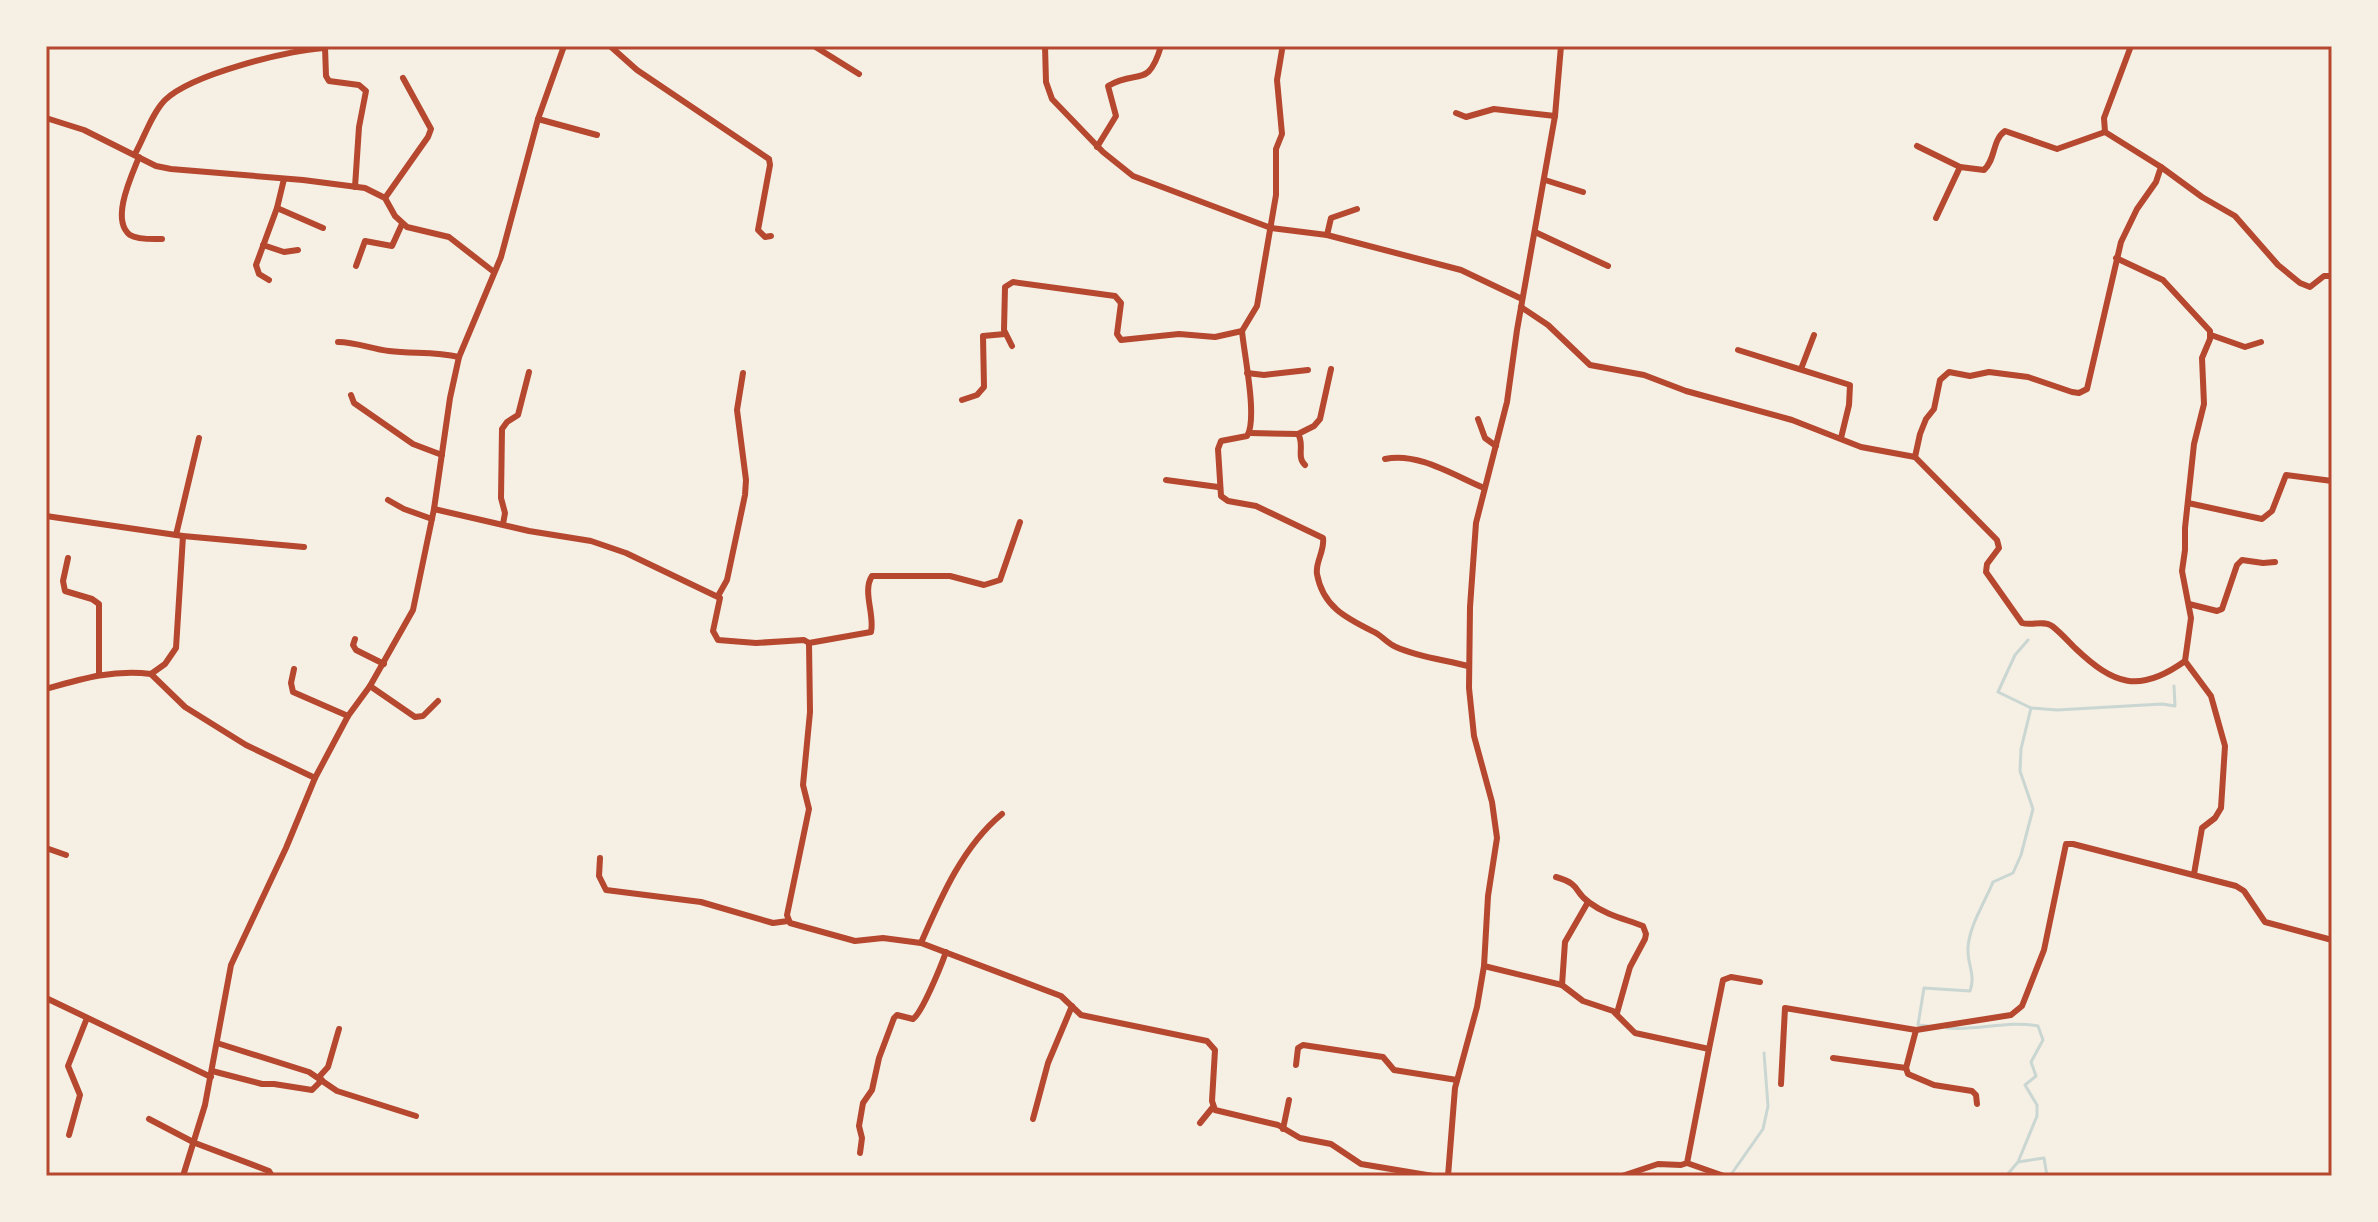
<svg xmlns="http://www.w3.org/2000/svg" width="2378" height="1222" viewBox="0 0 2378 1222" font-family="Manrope,sans-serif">
  <style>
    .lines { fill: none; stroke-linecap: round; stroke-linejoin: round }
    .stream { stroke: #c9d6d2; stroke-width: 3 }
    .minor { stroke: #b5482f; stroke-width: 6 }
    .neatline { fill: none; stroke: #b5482f; stroke-width: 3 }
  </style>
  <rect width="100%" height="100%" fill="#f6efe4"/>
  <g class="lines">
    <g class="stream">
      <polyline points="2028,640 2015,655 1998,692 2031,708 2057,710 2162,704 2175,706 2174,686"/>
      <path d="M1928,1026l-10,-1 6,-37 46,3c6,-16 -3,-27 -2,-43 1,-22 17,-46 25,-66l20,-9 8,-18 12,-46 -13,-38 1,-22 10,-41"/>
      <path d="M1947,1028c31,3 61,-8 91,-2l5,14 -12,22 5,14 -11,9 12,20v11l-19,46"/>
      <polyline points="1730,1176 1763,1129 1768,1106 1764,1053"/>
      <polyline points="2006,1176 2018,1162 2044,1158 2047,1176"/>
      <polyline points="2164,1176 2177,1176"/>
    </g>
    <g class="minor">
      <polyline points="610,46 637,70 769,159 770,165 758,230 765,237 771,236"/>
      <polyline points="814,46 859,74"/>
      <polyline points="1045,46 1046,82 1052,99 1103,152 1133,176 1271,228 1327,235 1461,270 1522,299"/>
      <polyline points="325,47 326,76 329,81 359,85 366,91 359,127 355,187"/>
      <polyline points="1456,113 1466,117 1494,109 1555,116"/>
      <polyline points="46,118 84,130 156,166 171,169 303,180 365,188 385,198 395,216 407,227 449,237 494,272"/>
      <polyline points="538,119 597,135"/>
      <path d="M1917,146l43,21 24,3c12,-11 8,-30 21,-39l52,18 48,-17"/>
      <path d="M1097,147l19,-31 -8,-30c30,-18 40,4 53,-40"/>
      <path d="M135,154c9,-16 17,-41 30,-54 27,-26 121,-49 159,-52"/>
      <path d="M139,157c-7,18 -29,63 -9,78 8,5 23,4 32,4"/>
      <polyline points="2161,167 2202,197 2235,216 2278,265 2300,283 2310,287 2324,276 2332,276"/>
      <polyline points="1545,180 1583,192"/>
      <polyline points="385,198 428,137 431,129 403,78"/>
      <polyline points="277,208 323,228"/>
      <polyline points="1936,218 1960,167"/>
      <polyline points="1535,232 1608,266"/>
      <polyline points="1327,235 1331,218 1357,209"/>
      <polyline points="263,245 284,252 298,250"/>
      <polyline points="2116,258 2163,280 2210,331 2210,339 2202,358 2204,404 2194,444 2185,528 2185,550 2182,571 2191,618 2185,661 2211,696 2225,746 2221,808 2215,818 2202,828 2194,874"/>
      <polyline points="356,266 365,241 392,246 402,224"/>
      <polyline points="269,280 259,274 256,265 277,208 284,179"/>
      <path d="M1521,307l27,18 42,40 54,10 42,16 106,29 69,27 54,10 82,83 2,8 -12,16 -1,8 36,51c10,3 21,-3 30,3 8,6 16,15 23,22 39,37 64,46 110,13"/>
      <path d="M1242,331c2,23 16,88 5,105l-26,5 -3,8 3,47 7,5 28,5 67,32c2,13 -8,24 -6,36 6,34 31,45 59,59 7,4 12,11 20,14 22,10 49,13 72,19"/>
      <polyline points="2211,335 2245,347 2261,342"/>
      <path d="M338,342c18,0 33,7 51,9 24,3 46,0 70,6"/>
      <polyline points="1012,346 1004,330 1005,287 1013,282 1115,296 1121,303 1117,334 1121,340 1179,334 1215,337 1242,331 1257,306 1276,195 1276,149 1282,134 1277,80 1282,50"/>
      <polyline points="1738,350 1850,385 1849,405 1841,438"/>
      <polyline points="1801,369 1814,335"/>
      <polyline points="1247,373 1264,375 1308,370"/>
      <polyline points="351,395 354,403 413,444 442,455"/>
      <polyline points="962,400 977,395 984,387 983,336 1005,334"/>
      <polyline points="1478,419 1485,438 1496,446"/>
      <path d="M1250,433l48,1c7,10 -2,23 7,31"/>
      <polyline points="1298,434 1314,426 1320,419 1331,369"/>
      <polyline points="1915,457 1920,434 1926,419 1934,409 1940,380 1949,372 1970,376 1989,372 2028,377 2072,392 2079,393 2087,389 2121,242 2137,209 2156,182 2161,167 2105,132 2104,118 2131,46"/>
      <path d="M1385,459c33,-7 68,16 99,29"/>
      <polyline points="1166,480 1218,487"/>
      <polyline points="388,500 404,509 432,519"/>
      <polyline points="2188,503 2262,519 2272,511 2286,475 2332,481"/>
      <polyline points="434,509 529,531 591,541 626,553 720,598 713,631 718,640 756,643 804,640 809,643 810,712 803,785 809,809 787,915 790,923 855,941 883,938 921,943 1061,996 1081,1015 1207,1041 1215,1050 1212,1101 1215,1110 1278,1125 1300,1138 1331,1144 1361,1164 1433,1176"/>
      <polyline points="46,516 183,536 304,547"/>
      <polyline points="503,524 505,513 501,498 502,429 507,422 518,415 529,372"/>
      <polyline points="176,535 199,438"/>
      <polyline points="68,558 63,581 65,591 92,599 99,604 99,675"/>
      <polyline points="718,596 727,580 745,495 746,480 737,410 743,373"/>
      <polyline points="2189,604 2217,611 2222,609 2237,565 2242,560 2263,563 2275,562"/>
      <polyline points="355,639 353,645 356,650 384,664"/>
      <path d="M809,643l62,-11c4,-17 -9,-41 1,-56h78l34,9 16,-5 20,-58"/>
      <polyline points="294,669 291,683 293,692 348,716"/>
      <polyline points="151,674 185,707 246,745 315,778"/>
      <polyline points="370,686 415,717 423,716 438,701"/>
      <path d="M46,689c35,-10 68,-20 105,-15l14,-10 11,-16 7,-112"/>
      <polyline points="46,848 66,855"/>
      <polyline points="600,858 599,876 606,890 701,902 773,923 788,921"/>
      <path d="M1556,877c27,8 16,14 34,26 16,12 35,16 53,23l3,8 -1,5 -15,28 -13,46"/>
      <path d="M921,943c20,-46 42,-97 81,-129"/>
      <polyline points="1484,966 1562,985 1583,1001 1613,1011 1635,1033 1709,1049 1687,1163 1681,1165 1658,1164 1622,1176"/>
      <polyline points="1562,985 1565,942 1588,902"/>
      <polyline points="46,998 211,1077"/>
      <polyline points="217,1043 309,1072 337,1091 416,1116"/>
      <polyline points="1709,1049 1723,980 1731,977 1760,982"/>
      <polyline points="1833,1058 1906,1068"/>
      <polyline points="1296,1065 1298,1048 1303,1045 1383,1057 1394,1070 1457,1080"/>
      <polyline points="212,1071 262,1084 274,1084 312,1090 322,1080"/>
      <polyline points="319,1077 328,1067 339,1029"/>
      <polyline points="1781,1084 1785,1008 1916,1030"/>
      <polyline points="1977,1104 1976,1095 1972,1091 1934,1085 1908,1074 1906,1068 1916,1030 2011,1015 2022,1006 2044,950 2066,844 2073,844 2236,886 2244,891 2265,922 2332,940"/>
      <polyline points="149,1119 195,1143 269,1171 272,1176"/>
      <polyline points="1033,1119 1048,1063 1072,1006"/>
      <polyline points="1200,1123 1213,1107"/>
      <polyline points="1283,1129 1289,1100"/>
      <polyline points="69,1135 80,1095 68,1066 87,1018"/>
      <path d="M860,1153l2,-15 -3,-12 4,-23 9,-13 7,-32 15,-40 3,-3 16,4c9,-6 28,-53 33,-67"/>
      <polyline points="1687,1163 1724,1176"/>
      <polyline points="183,1176 205,1105 231,965 286,848 315,778 348,716 370,686 413,610 434,509 450,398 459,357 501,257 538,119 564,46"/>
      <polyline points="1448,1176 1455,1088 1477,1007 1484,966 1488,896 1497,838 1492,802 1474,736 1469,688 1470,607 1476,523 1507,402 1517,330 1555,116 1561,46"/>
    </g>
  </g>
  <rect width="2378" height="1222" fill="none" stroke="#f6efe4" stroke-width="96"/>
  <rect x="48" y="48" width="2282" height="1126" class="neatline"/>
</svg>
